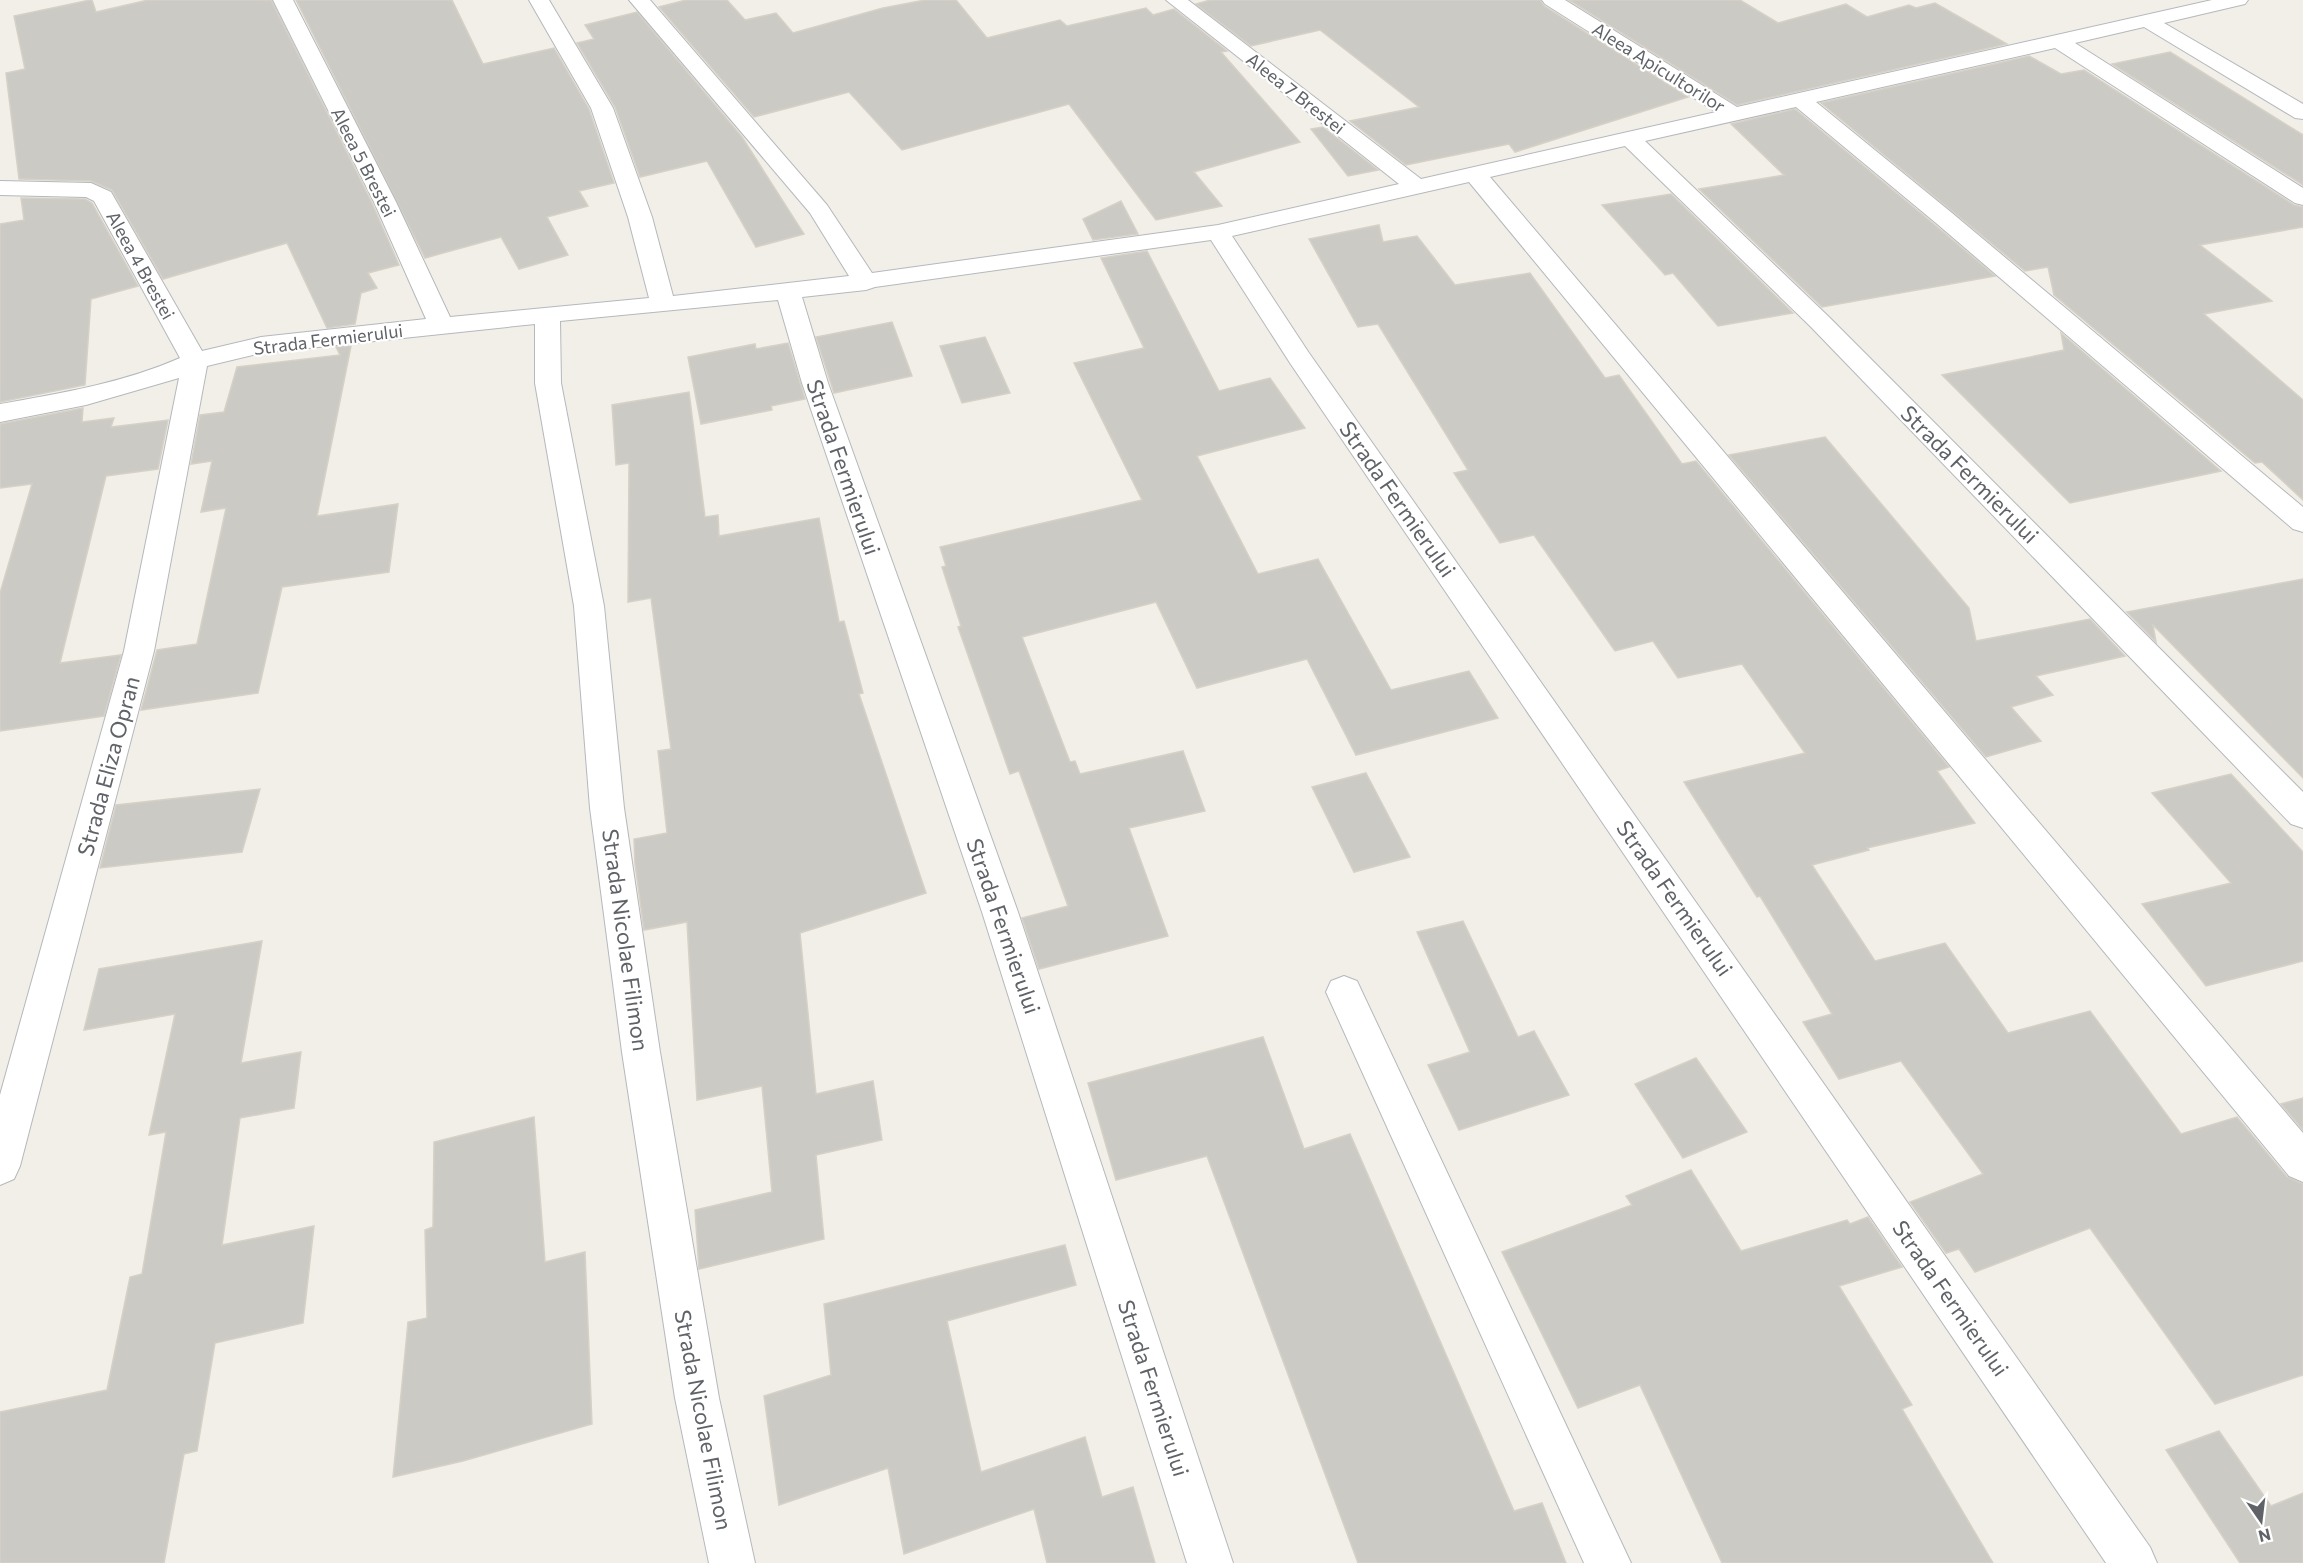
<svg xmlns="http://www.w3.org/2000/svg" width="2303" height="1563" viewBox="0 0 2303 1563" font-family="Commissioner,sans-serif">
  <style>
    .building { fill: #cccac5; stroke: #d6d1c6; stroke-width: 1.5 }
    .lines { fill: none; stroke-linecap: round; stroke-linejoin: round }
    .minor-casing { stroke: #b5b8bc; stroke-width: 2 }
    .minor { fill: #fff; fill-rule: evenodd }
    .labels { text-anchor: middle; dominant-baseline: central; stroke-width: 4.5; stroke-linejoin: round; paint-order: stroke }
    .far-street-label { font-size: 18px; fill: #5f6368; stroke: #fff }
    .street-label { font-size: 22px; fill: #5f6368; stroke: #fff }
  </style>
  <rect width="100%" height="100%" fill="#f1efe8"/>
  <g class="building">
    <polygon points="90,0 92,0 96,12 148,0 271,0 372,203 399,265 368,273 377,288 361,293 355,324 327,328 287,243 163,279 112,190 91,181 19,179 6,73 25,69 14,16"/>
    <polygon points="296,0 452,0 483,64 554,48 589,109 614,183 579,191 588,206 547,217 568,255 519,269 501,237 425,258"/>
    <polygon points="686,0 727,0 745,20 776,13 793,33 883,8 925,0 956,0 987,38 1060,20 1067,26 1146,8 1153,15 1174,9 1227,51 1221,52 1300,142 1194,172 1222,206 1156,220 1069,104 902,150 849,92 754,117 659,7"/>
    <polygon points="1210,0 1540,0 1544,6 1688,97 1515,152 1509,144 1406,165 1350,121 1419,107 1320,30 1251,46 1196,4"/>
    <polygon points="1569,0 1740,0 1778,23 1846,4 1867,17 1909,5 1916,8 1935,3 2007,44 1737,105"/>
    <polygon points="637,12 742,137 804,234 756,247 707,161 640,177 615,107 577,43 594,39 585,25"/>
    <polygon points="2170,52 2303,135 2303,185 2112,64"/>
    <polygon points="2029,56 2061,74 2084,70 2294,205 2303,207 2303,227 2200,245 2272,301 2204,314 2303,400 2303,500 2262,462 2255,463 2054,295 2048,267 2025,271 1821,103"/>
    <polygon points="1795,109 1935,225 1995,276 1822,307 1699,189 1784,175 1731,124"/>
    <polygon points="1323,127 1378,170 1348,176 1311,129"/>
    <polygon points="1671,194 1793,313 1718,326 1673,273 1665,275 1602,205"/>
    <polygon points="21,198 85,199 92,203 138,286 91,299 85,385 0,402 0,224 24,220"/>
    <polygon points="1121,201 1138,234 1093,240 1083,219"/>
    <polygon points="1379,225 1383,242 1417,236 1455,285 1530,273 1605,378 1619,375 1682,464 1696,461 1949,767 1937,771 1975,823 1867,848 1869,850 1812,865 1875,961 1945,943 2008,1033 2090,1011 2181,1134 2237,1117 2287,1177 2303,1184 2303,1375 2215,1404 2090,1228 1975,1272 1959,1249 1946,1253 1910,1202 1983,1174 1901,1061 1839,1079 1803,1022 1832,1014 1760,896 1757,897 1684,782 1805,753 1742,664 1678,678 1653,641 1615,651 1534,535 1500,543 1454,473 1468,470 1378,324 1358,327 1309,239"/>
    <polygon points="1147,251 1219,391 1270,378 1305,428 1197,456 1258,574 1318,559 1391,690 1469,671 1498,718 1356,755 1307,659 1197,688 1156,602 1022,637 1070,762 1075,761 1080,774 1183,751 1205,811 1129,828 1168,936 1039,969 1022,918 1068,906 1019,771 1010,774 958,627 961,626 942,567 946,566 940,547 1142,500 1074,363 1144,348 1101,258"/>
    <polygon points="892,322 912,376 834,393 816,337"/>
    <polygon points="2061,333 2221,471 2070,503 1942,375 2064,350"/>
    <polygon points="985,337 1010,393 962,403 940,346"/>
    <polygon points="788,343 805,399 771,406 772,410 701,424 688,357 755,344 756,349"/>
    <polygon points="351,346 317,516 398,504 389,572 282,587 258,693 141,710 157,650 197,644 226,508 201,512 212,461 191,464 200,415 224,412 237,367 340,355 336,347"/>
    <polygon points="689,392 705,517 718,515 719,536 819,518 839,622 844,621 863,693 859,694 926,893 800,933 816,1094 873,1081 882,1140 816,1155 824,1239 699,1269 695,1210 772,1192 762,1086 697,1100 687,922 644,930 635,864 634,839 667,833 658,751 671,749 651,598 628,602 629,463 616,465 612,405"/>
    <polygon points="83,408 82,422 114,418 111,427 168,420 158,469 106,476 60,663 121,655 104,716 0,731 0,593 32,484 0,488 0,424"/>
    <polygon points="1825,437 1969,608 1976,641 2090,619 2125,656 2036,676 2053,695 2011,707 2041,741 1986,757 1729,455"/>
    <polygon points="2303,579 2303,778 2153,625 2156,642 2127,612"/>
    <polygon points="1366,773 1410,857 1354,872 1312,787"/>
    <polygon points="2231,774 2303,852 2303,961 2206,986 2142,904 2231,883 2152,793"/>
    <polygon points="260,789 242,852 100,868 116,805"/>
    <polygon points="1463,921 1518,1037 1534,1031 1569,1095 1459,1130 1428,1065 1470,1052 1417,932"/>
    <polygon points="262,941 241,1063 301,1052 294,1108 240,1118 222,1245 314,1226 303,1323 215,1343 197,1451 184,1454 164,1563 0,1563 0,1412 107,1390 130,1277 142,1274 166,1132 149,1135 175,1014 84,1030 99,969"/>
    <polygon points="1263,1037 1304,1149 1350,1134 1514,1511 1542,1503 1566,1563 1358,1563 1207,1156 1116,1180 1088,1083"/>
    <polygon points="1696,1058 1747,1132 1683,1158 1635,1084"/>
    <polygon points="2303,1098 2303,1130 2281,1104"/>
    <polygon points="534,1117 545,1262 585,1252 592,1424 463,1461 393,1477 408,1322 427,1318 425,1230 433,1227 434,1142"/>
    <polygon points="1691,1170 1741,1251 1847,1220 1850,1224 1868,1217 1902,1267 1839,1286 1912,1405 1902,1409 1993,1563 1722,1563 1640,1385 1578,1408 1502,1252 1632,1205 1626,1196"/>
    <polygon points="1065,1245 1076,1285 947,1321 981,1472 1085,1437 1102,1497 1133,1487 1155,1563 1047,1563 1034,1509 904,1554 888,1468 779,1505 764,1396 831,1375 824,1304"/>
    <polygon points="2219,1431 2271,1506 2303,1493 2303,1563 2240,1563 2166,1450"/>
  </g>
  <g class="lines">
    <g class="minor-casing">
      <g id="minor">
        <path d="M273,0h20l103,202 54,115 199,-19 -21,-81 -37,-109 -62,-108h20l64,108 39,109 21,79 176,-20 -39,-63 -181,-213h21l177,205 45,68 346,-48 181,-41 -233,-184h22l233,179 295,-67 -171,-108 -3,-4h23l172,107 475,-107h36l-3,4 -81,19 139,81v15l-8,-1 -151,-91 -69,16 228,145v17l-8,-2 -240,-155 -239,54 136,111 351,294v25l-10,-3 -357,-306 -140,-116 -151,34 184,176 474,475v36l-12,-4 -480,-497 -186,-181 -135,31 813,956v49l-14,-6 -820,-994 -237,54 77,117 841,1194 7,16h-51l-816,-1200 -79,-123 -336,47 -9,3 -64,7 26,86 190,529 215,651h-46l-205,-651 -180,-529 -24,-83 -218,21 1,62 43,223 20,202 36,244 59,346 36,165h-46l-34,-165 -53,-346 -32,-244 -16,-202 -39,-223v-59l-274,29 -54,13 -53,285 -134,515 -6,13 -14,6v-90l124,-444 55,-273 -93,27 -86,17v-18c62,-11 123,-21 180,-46l-86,-157 -8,-4 -86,-2v-14l91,2 20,9 91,159 59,-14 165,-18 -52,-117z"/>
        <polygon points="1344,976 1357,981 1631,1563 1584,1563 1326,992 1331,981"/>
      </g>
    </g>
    <use href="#minor" class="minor"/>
  </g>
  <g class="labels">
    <g class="far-street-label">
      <text transform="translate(1659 67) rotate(32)">Aleea Apicultorilor</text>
      <text transform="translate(1296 93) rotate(38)">Aleea 7 Brestei</text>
      <text transform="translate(364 162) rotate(63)">Aleea 5 Brestei</text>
      <text transform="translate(141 265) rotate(61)">Aleea 4 Brestei</text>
      <text transform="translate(328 339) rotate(-7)">Strada Fermierului</text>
    </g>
    <g class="street-label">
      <text transform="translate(844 467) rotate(71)">Strada Fermierului</text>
      <text transform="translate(1970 474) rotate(45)">Strada Fermierului</text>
      <text transform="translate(1398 499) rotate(55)">Strada Fermierului</text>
      <text transform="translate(108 766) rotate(-75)">Strada Eliza Opran</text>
      <text transform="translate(1675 898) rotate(55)">Strada Fermierului</text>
      <text transform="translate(1004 926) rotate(71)">Strada Fermierului</text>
      <text transform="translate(626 940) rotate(82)">Strada Nicolae Filimon</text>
      <text transform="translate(1951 1298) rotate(55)">Strada Fermierului</text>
      <text transform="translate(1154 1388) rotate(72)">Strada Fermierului</text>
      <text transform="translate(704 1420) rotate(79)">Strada Nicolae Filimon</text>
    </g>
  </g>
  <g transform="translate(2261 1521) rotate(166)" stroke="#ffffff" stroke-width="4.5" paint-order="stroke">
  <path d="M0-4.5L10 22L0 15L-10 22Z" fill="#5f6368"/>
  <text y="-9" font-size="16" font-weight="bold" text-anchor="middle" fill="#5f6368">N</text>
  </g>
</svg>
